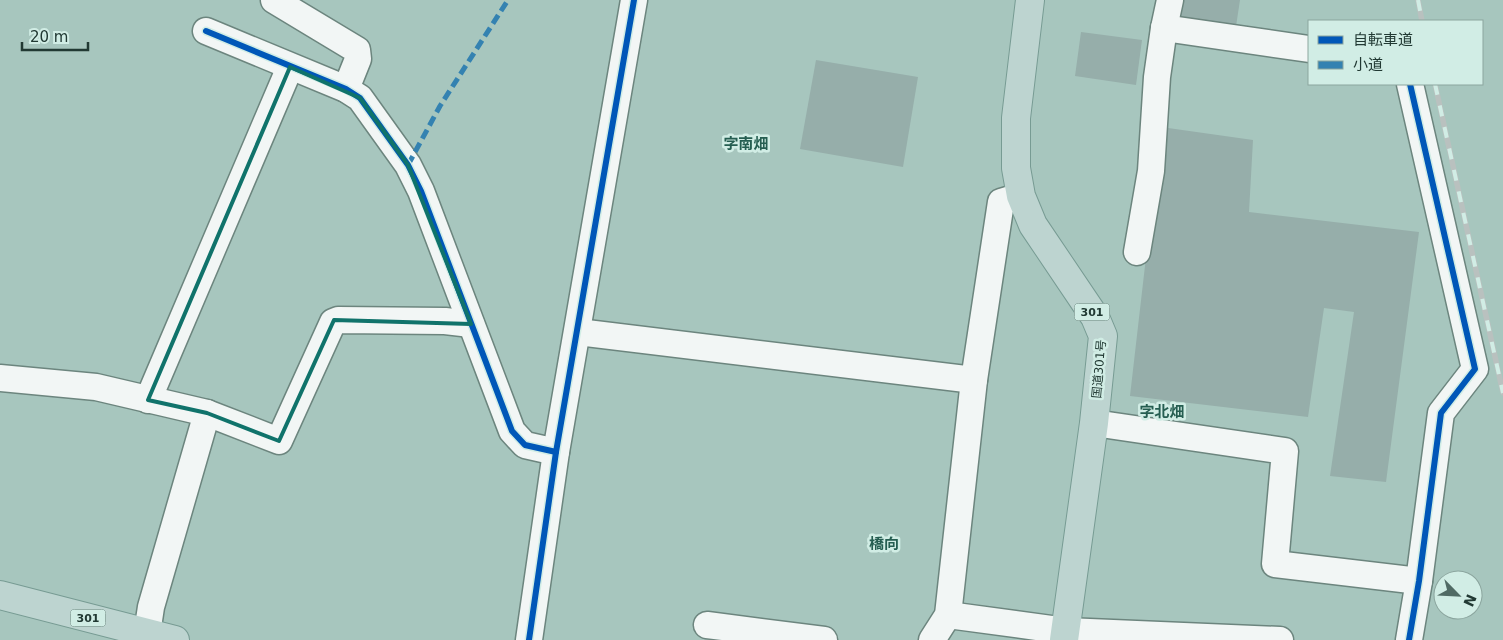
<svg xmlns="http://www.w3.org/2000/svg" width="1503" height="640" viewBox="0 0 1503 640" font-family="'DejaVu Sans','Noto Sans JP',sans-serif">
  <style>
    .building { fill: #96aeaa }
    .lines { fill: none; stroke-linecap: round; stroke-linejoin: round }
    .minor-casing { stroke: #6c857e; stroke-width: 29 }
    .highway-casing { stroke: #779b93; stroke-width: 30 }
    .minor { stroke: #f2f6f5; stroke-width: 26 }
    .highway { stroke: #bdd4d0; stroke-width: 28 }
    .rail-casing { stroke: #b9c1bf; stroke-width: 5.5 }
    .rail { stroke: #d1ede5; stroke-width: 4; stroke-dasharray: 11; stroke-linecap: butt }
    .quiet { stroke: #3482b1; stroke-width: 5; stroke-dasharray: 10 5; stroke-linecap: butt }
    .cycleway-casing { stroke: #d1ede5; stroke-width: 9 }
    .cycleway { stroke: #0057b8; stroke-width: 6 }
    .marked { fill: none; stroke: #10736b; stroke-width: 4; stroke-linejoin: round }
    .labels { text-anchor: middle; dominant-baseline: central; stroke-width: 5; stroke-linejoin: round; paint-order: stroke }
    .shield { fill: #d1ede5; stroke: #566f68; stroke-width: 1 }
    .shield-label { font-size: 11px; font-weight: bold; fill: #213933 }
    .street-label { font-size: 12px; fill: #213933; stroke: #d1ede5 }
    .quarter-label { font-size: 15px; font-weight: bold; fill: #255e51; stroke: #d1ede5 }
  </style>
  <rect width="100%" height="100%" fill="#a7c6be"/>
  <g class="building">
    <polygon points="1177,0 1240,0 1235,33 1173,24"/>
    <polygon points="1081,32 1142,40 1136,85 1075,76"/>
    <polygon points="816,60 918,77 903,167 800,149"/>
    <polygon points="1161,127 1253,140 1249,212 1419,232 1386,482 1330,476 1354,312 1324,308 1308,417 1130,396"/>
  </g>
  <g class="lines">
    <g class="minor-casing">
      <g id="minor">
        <polyline points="274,0 357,50 358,59 346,89"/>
        <polyline points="1170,0 1164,28 1309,49"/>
        <polyline points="206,31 346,89 360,98 408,165 421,191 512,431 525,445 556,452"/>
        <polyline points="1137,252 1151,171 1157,77 1164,28"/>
        <polyline points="578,332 974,380"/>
        <polyline points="0,378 96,387 207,413 279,441 333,322 338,320 445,321 471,324"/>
        <polyline points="148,400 290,67"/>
        <polyline points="1094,423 1285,451 1275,564 1419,581"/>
        <polyline points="948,615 1066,631 1280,640"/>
        <polyline points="707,625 824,640"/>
        <polyline points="146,640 151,607 207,413"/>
        <polyline points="529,640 556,452 634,0"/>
        <polyline points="932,640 948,615 974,380 1001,202 1021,196"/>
        <polyline points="1409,640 1419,581 1441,413 1475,369 1410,84"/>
      </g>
    </g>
    <g class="highway-casing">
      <g id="highway">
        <polyline points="1030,0 1016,118 1016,168 1021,196 1033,225 1095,317 1103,336 1094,423 1064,640"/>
        <polyline points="0,595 175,640"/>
      </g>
    </g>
    <use href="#minor" class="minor"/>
    <use href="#highway" class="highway"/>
    <g class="rail-casing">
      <g id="rail">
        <polyline points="1418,0 1422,21"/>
        <polyline points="1435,84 1503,393"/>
      </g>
    </g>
    <use href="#rail" class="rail"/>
    <polyline class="quiet" points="408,165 440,106 508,0"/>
    <g class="cycleway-casing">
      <g id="cycleway">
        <polyline points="206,31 346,89 360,98 408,165 421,191 512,431 525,445 556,452"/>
        <polyline points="529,640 556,452 634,0"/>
        <polyline points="1409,640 1419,581 1441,413 1475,369 1410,84"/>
      </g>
    </g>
    <use href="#cycleway" class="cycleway"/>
  </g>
  <path class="marked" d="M290,67l70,31 48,67 63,159 -137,-4 -55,121 -72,-28 -59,-13z"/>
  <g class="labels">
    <g class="shield">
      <rect x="1074.5" y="303.5" width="35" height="17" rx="4"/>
      <rect x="70.5" y="609.5" width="35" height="17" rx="4"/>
    </g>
    <g class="shield-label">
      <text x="1092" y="312">301</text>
      <text x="88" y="618">301</text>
    </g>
    <g class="street-label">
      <text transform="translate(1099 369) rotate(-85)">国道301号</text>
    </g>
    <g class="quarter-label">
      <text x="746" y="144">字南畑</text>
      <text x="1162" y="412">字北畑</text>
      <text x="884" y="544">橋向</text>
    </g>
  </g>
  <rect x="1308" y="20" width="175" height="65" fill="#d1ede5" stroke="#8ba59e"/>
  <rect x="1318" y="36" width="25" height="8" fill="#0057b8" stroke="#8ba59e"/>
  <text x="1353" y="45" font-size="15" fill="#213933">自転車道</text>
  <rect x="1318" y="61" width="25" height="8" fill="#3482b1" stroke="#8ba59e"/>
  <text x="1353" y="70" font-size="15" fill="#213933">小道</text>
  <g transform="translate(1458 595) rotate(114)"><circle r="24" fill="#d1ede5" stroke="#8ba59e"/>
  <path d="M0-4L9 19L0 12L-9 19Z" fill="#506a64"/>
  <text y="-8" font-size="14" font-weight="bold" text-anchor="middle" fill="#213933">N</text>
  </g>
  <path d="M22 42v8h66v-8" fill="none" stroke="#213933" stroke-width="2.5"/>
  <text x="30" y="42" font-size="15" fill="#213933" stroke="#d1ede5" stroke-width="4" paint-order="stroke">20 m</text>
</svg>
